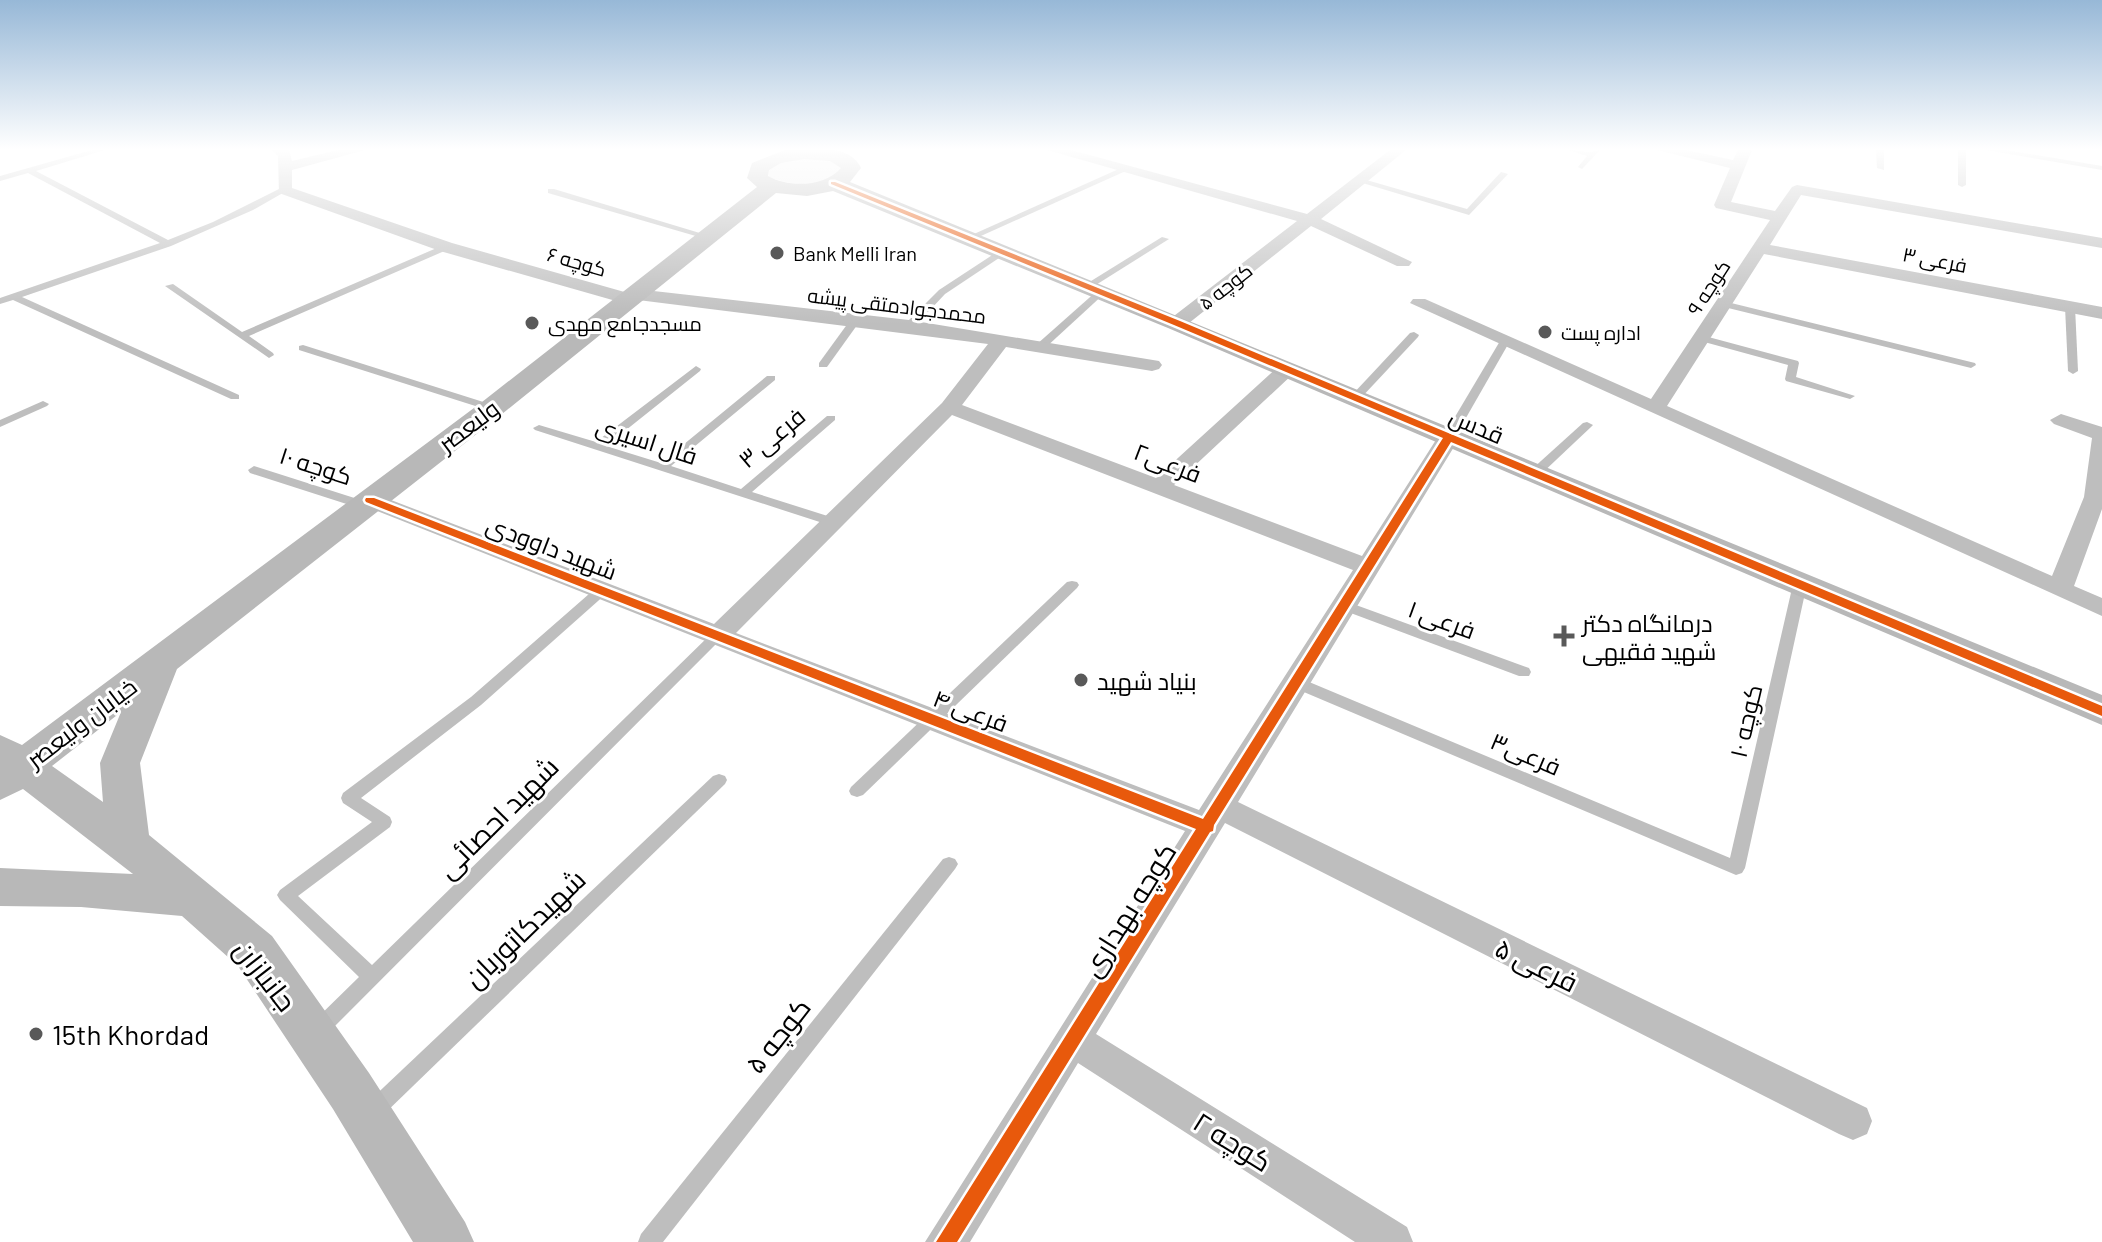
<svg xmlns="http://www.w3.org/2000/svg" width="2102" height="1242" viewBox="0 0 2102 1242" font-family="Barlow,Cairo,sans-serif">
  <style>
    .green { fill: #ebebeb }
    .lines { fill: none; stroke-linecap: round; stroke-linejoin: round }
    .lane { fill: #bebebe; fill-rule: evenodd }
    .street { fill: #bebebe; fill-rule: evenodd }
    .secondary { fill: #b8b8b8; fill-rule: evenodd }
    .cycleway-casing { stroke: #fff; stroke-width: 5 }
    .cycleway { fill: #e8590c; fill-rule: evenodd }
    .poi-dot { fill: #595959; stroke: #fff; stroke-width: 3 }
    .labels { text-anchor: middle; dominant-baseline: central; stroke-width: 6; stroke-linejoin: round; paint-order: stroke }
    .far-poi-label { font-size: 20px; fill: #000; stroke: #fff; text-anchor: start }
    .far-street-label { font-size: 20px; fill: #000; stroke: #fff }
    .street-label { font-size: 24px; fill: #000; stroke: #fff }
    .poi-label { font-size: 24px; fill: #000; stroke: #fff; text-anchor: start }
    .near-street-label { font-size: 28px; fill: #000; stroke: #fff }
    .near-poi-label { font-size: 28px; fill: #000; stroke: #fff; text-anchor: start }
  </style>
  <rect width="100%" height="100%" fill="#fff"/>
  <path class="green" d="M794,157l35,1 12,8 -1,4c-18,19 -48,16 -71,7l-1,-9z"/>
  <g class="lines">
    <g class="lane">
      <polygon points="92,150 105,150 36,171 168,240 213,222 281,188 288,190 253,210 171,246 22,297 239,395 239,399 231,399 13,300 0,304 0,298 160,243 28,173 0,181 0,176"/>
      <polygon points="1568,150 1590,152 1600,150 1582,169 1578,167 1587,156"/>
      <polygon points="1876,150 1884,150 1884,170 1877,168"/>
      <polygon points="1958,150 1966,150 1966,185 1962,187 1958,185"/>
      <polygon points="1986,150 2006,150 2102,166 2102,170"/>
      <polygon points="1121,168 1128,170 972,240 965,238"/>
      <polygon points="1501,172 1508,174 1469,215 1356,181 1363,179 1467,209"/>
      <polygon points="548,189 554,189 713,237 706,239 548,193"/>
      <polygon points="1162,237 1169,239 1091,288 1083,286"/>
      <polygon points="446,244 451,247 449,249 249,336 273,353 274,355 269,358 165,286 173,284 242,332"/>
      <polygon points="1000,250 1008,252 945,294 913,328 905,328 905,324 939,290"/>
      <polygon points="1098,290 1106,292 1044,349 1036,349 1036,345"/>
      <polygon points="1723,301 1975,363 1976,365 1971,368 1720,306 1720,302"/>
      <polygon points="2070,304 2075,307 2078,371 2073,374 2068,371 2065,307"/>
      <polygon points="855,318 860,321 827,367 819,367 819,363 851,319"/>
      <polygon points="1414,332 1419,335 1418,337 1359,400 1351,400 1351,396 1410,333"/>
      <polygon points="1701,335 1798,361 1799,363 1796,377 1855,396 1850,399 1786,381 1785,379 1788,365 1697,340 1696,338"/>
      <polygon points="1505,338 1510,341 1455,437 1453,439 1445,439 1443,437 1500,341"/>
      <polygon points="303,345 496,406 498,408 496,410 488,410 299,350 299,346"/>
      <polygon points="696,366 701,369 700,371 606,446 661,463 767,376 775,376 775,380 671,466 741,489 827,416 835,416 835,420 752,492 837,519 839,522 837,525 829,525 535,430 533,428 539,425 596,442"/>
      <polygon points="43,401 49,404 47,406 0,427 0,420"/>
      <polygon points="1587,422 1593,425 1591,427 1539,476 1531,476 1529,473 1531,470 1583,423"/>
      <polygon points="254,466 367,502 369,505 363,509 359,508 250,473 248,470"/>
      <polygon points="1800,580 1807,584 1745,868 1742,873 1736,875 1292,687 1290,683 1292,679 1302,679 1730,858 1793,584"/>
      <polygon points="1072,581 1077,582 1079,585 1077,588 863,795 857,797 851,795 849,791 851,787 1067,582"/>
      <polygon points="602,586 609,590 607,593 481,705 361,798 390,817 392,822 390,827 298,896 372,965 712,633 722,633 724,636 325,1036 318,1039 311,1036 308,1030 311,1024 359,977 280,900 277,895 280,890 372,822 343,803 341,798 343,793 471,697 597,587"/>
      <polygon points="1345,601 1529,668 1531,672 1529,676 1519,676 1340,609 1338,606"/>
      <polygon points="719,774 725,776 727,780 725,784 380,1118 373,1121 366,1118 363,1111 366,1104 713,776"/>
      <polygon points="949,857 955,859 958,864 955,869 663,1242 638,1242 641,1234 943,859"/>
    </g>
    <g class="street">
      <path d="M272,150h17l3,11 46,-11h27l-73,20v18l160,55 176,50 8,-4 273,31 250,41 3,4 -3,4 -7,2 -146,-24 -44,58 194,73 124,-113h14l3,4 -3,4 -120,112 188,71 79,-124h16l3,5 -222,365 629,306 5,13 -5,13 -14,6 -14,-6 -614,-311 -129,211 311,193 6,15h-58l-277,-179 -108,179h-45l260,-411 -823,-326 -4,-5 12,-7 8,2 336,129 228,-221 46,-59 -350,-44 -9,4 -6,-1 -183,-52 -161,-58 -1,-37zM952,415l401,155 -154,240 -463,-177z"/>
      <polygon points="1047,150 1071,150 1307,214 1390,150 1406,150 1321,219 1412,262 1409,266 1397,266 1311,226 1184,327 1170,327 1170,319 1297,221"/>
      <polygon points="1657,150 1686,150 1733,160 1738,150 1752,150 1731,202 1775,211 1792,187 1797,185 2102,238 2102,248 1801,195 1770,245 2102,307 2102,319 1764,254 1667,406 2052,576 2084,497 2092,438 2054,424 2050,420 2061,414 2102,427 2102,509 2074,586 2102,598 2102,616 1410,303 1413,299 1425,299 1651,399 1770,220 1716,208 1714,205 1730,168"/>
    </g>
    <path class="secondary" d="M785,150c24,0 64,-8 76,18l-11,14 1252,513v30l-934,-397 -335,-137 -26,5 -31,-3 -274,221 -325,255 -37,94 9,72 123,101 97,137 96,149 9,20h-61l-80,-133 -95,-143 -56,-50 -101,-9 -81,-1v-38l133,6 -110,-85 -23,11v-65l22,10 460,-343 275,-215 -10,-9 5,-15zM804,159l26,2 11,7c-16,19 -52,20 -73,8l1,-6 12,-7zM121,712l-21,51 3,39 -51,-36z"/>
    <g class="cycleway-casing">
      <polygon id="cycleway" points="831,182 835,182 1180,321 2102,706 2102,716 1451,442 1214,825 1213,831 1210,832 957,1242 936,1242 1196,829 366,502 365,500 366,498 374,498 1203,819 1443,438 1174,325 831,184"/>
    </g>
    <use href="#cycleway" class="cycleway"/>
  </g>
  <linearGradient id="sky" x2="0" y2="1"><stop stop-color="#97b8d7"/><stop offset="0.46" stop-color="#fff"/><stop offset="1" stop-color="#fff" stop-opacity="0"/></linearGradient>
  <rect width="2102" height="324" fill="url(#sky)"/>
  <g class="poi-dot">
    <circle cx="777" cy="253" r="8"/>
    <circle cx="532" cy="323" r="8"/>
    <circle cx="1545" cy="332" r="8"/>
    <path d="M1560 624h8v8h8v8h-8v8h-8v-8h-8v-8h8z"/>
    <circle cx="1081" cy="680" r="8"/>
    <circle cx="36" cy="1034" r="8"/>
  </g>
  <g class="labels">
    <g class="far-poi-label">
      <text x="793" y="253">Bank Melli Iran</text>
      <text x="548" y="323">مسجدجامع مهدی</text>
      <text x="1561" y="332">اداره پست</text>
    </g>
    <g class="far-street-label">
      <text transform="translate(1935 259) rotate(11)">فرعی ۳</text>
      <text transform="translate(577 261) rotate(16)">۶ کوچه</text>
      <text transform="translate(1225 286) rotate(-38)">کوچه ۵</text>
      <text transform="translate(1708 287) rotate(-57)">کوچه ۹</text>
      <text transform="translate(897 305) rotate(7)">محمدجوادمتقی پیشه</text>
    </g>
    <g class="street-label">
      <text transform="translate(468 425) rotate(-37)">ولیعصر</text>
      <text transform="translate(1477 425) rotate(23)">قدس</text>
      <text transform="translate(771 437) rotate(-40)">فرعی ۳</text>
      <text transform="translate(647 440) rotate(18)">فال اسیری</text>
      <text transform="translate(1168 462) rotate(21)">فرعی۲</text>
      <text transform="translate(316 465) rotate(18)">کوچه ۱۰</text>
      <text transform="translate(552 547) rotate(21)">شهید داوودی</text>
      <text transform="translate(1442 619) rotate(20)">فرعی ۱</text>
      <text transform="translate(971 710) rotate(21)">فرعی ۴</text>
      <text transform="translate(1745 721) rotate(-77)">کوچه ۱۰</text>
      <text transform="translate(81 722) rotate(-37)">خیابان ولیعصر</text>
      <text transform="translate(1526 753) rotate(23)">فرعی۳</text>
    </g>
    <g class="poi-label">
      <text x="1582" y="622">درمانگاه دکتر<tspan x="1582" dy="28">شهید فقیهی</tspan></text>
      <text x="1097" y="680">بنیاد شهید</text>
    </g>
    <g class="near-street-label">
      <text transform="translate(497 817) rotate(-45)">شهید احصائی</text>
      <text transform="translate(1128 909) rotate(-58)">کوچه بهداری</text>
      <text transform="translate(524 928) rotate(-44)">شهیدکاتوریان</text>
      <text transform="translate(1537 964) rotate(26)">فرعی ۵</text>
      <text transform="translate(266 975) rotate(52)">جانبازان</text>
      <text transform="translate(777 1035) rotate(-52)">کوچه ۵</text>
      <text transform="translate(1233 1141) rotate(32)">کوچه ۲</text>
    </g>
    <g class="near-poi-label">
      <text x="52" y="1034">15th Khordad</text>
    </g>
  </g>
</svg>
